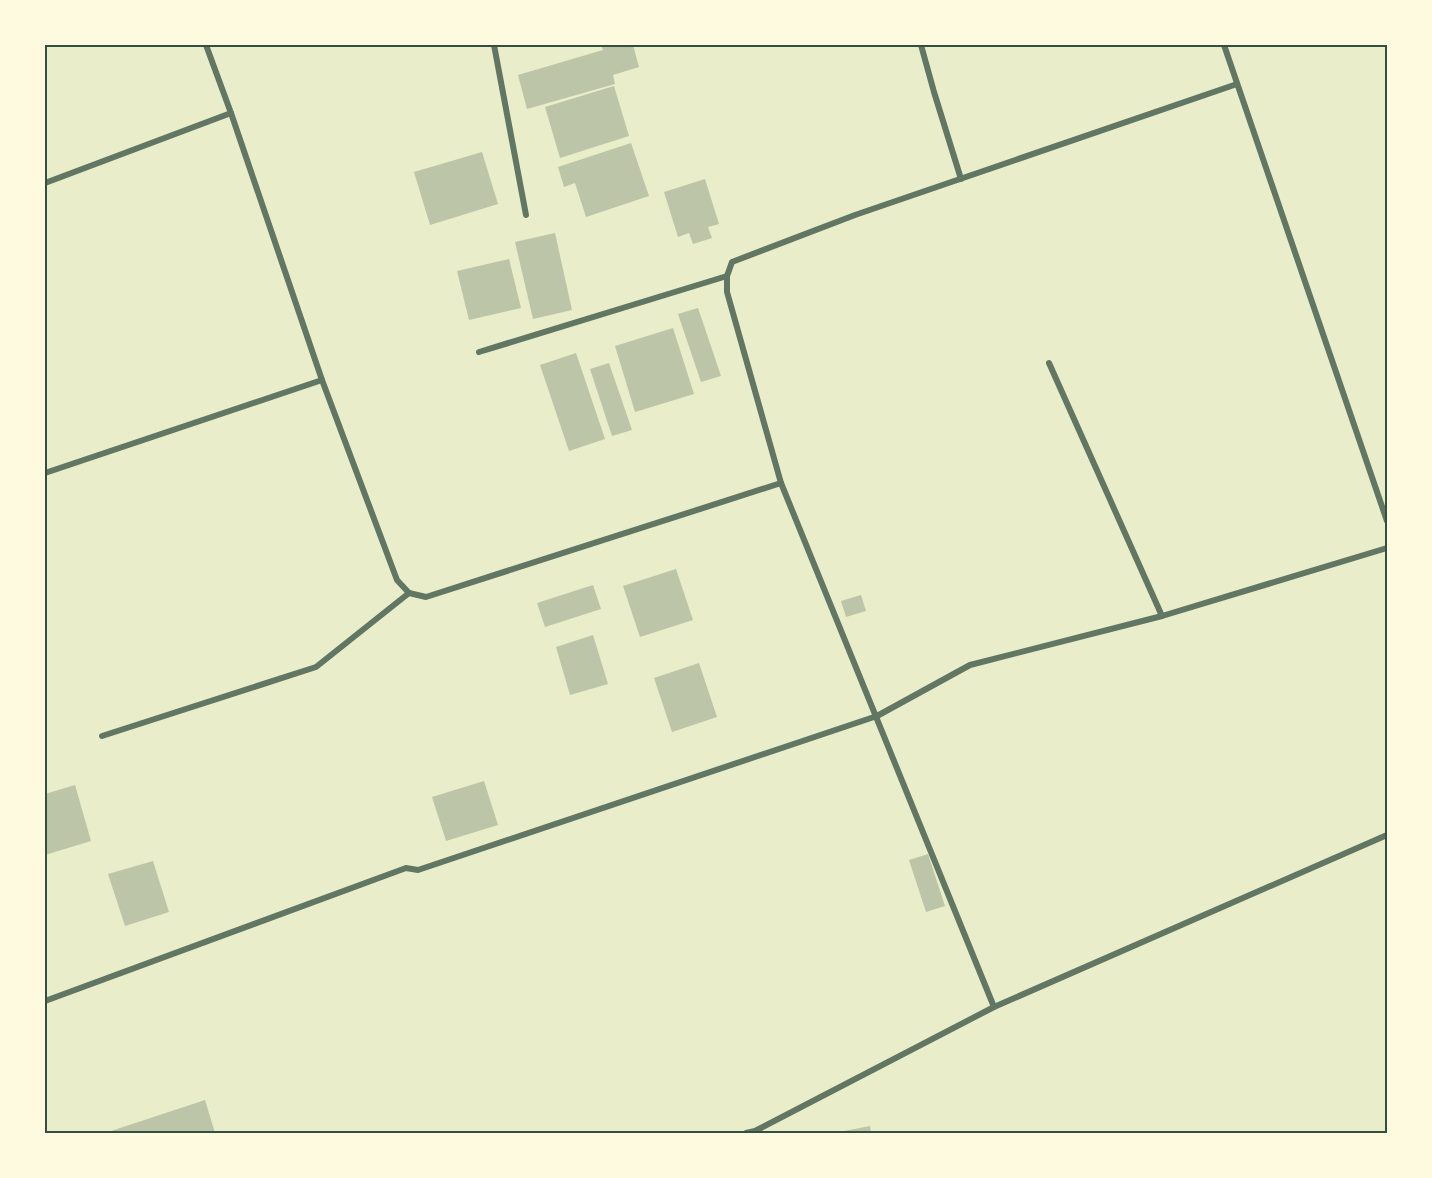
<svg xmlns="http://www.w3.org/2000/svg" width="1432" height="1178" viewBox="0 0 1432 1178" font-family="'Fira Sans',sans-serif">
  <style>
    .building { fill: #bcc5a7 }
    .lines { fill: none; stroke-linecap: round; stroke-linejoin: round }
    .minor { stroke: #617663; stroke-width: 6 }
    .neatline { fill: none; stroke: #344e41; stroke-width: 2 }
  </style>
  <rect width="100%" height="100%" fill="#e9edc9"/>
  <g class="building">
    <polygon points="601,45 633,45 639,67 613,75 615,84 527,109 518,75 603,50"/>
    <polygon points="614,86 629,136 560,158 545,107"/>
    <polygon points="631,143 649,196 586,217 575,183 564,187 558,167"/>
    <polygon points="482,152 498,204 430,225 414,172"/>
    <polygon points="705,179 719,224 708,227 712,238 693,244 689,233 678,237 664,192"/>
    <polygon points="555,233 572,310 533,319 515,242"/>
    <polygon points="509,259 521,308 469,320 457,271"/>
    <polygon points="698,308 721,376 701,382 678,314"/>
    <polygon points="673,328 694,394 635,412 615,346"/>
    <polygon points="576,353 605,439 569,451 540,365"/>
    <polygon points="609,363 632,430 612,436 590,369"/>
    <polygon points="676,569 693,620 640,637 623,586"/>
    <polygon points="593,585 601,609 545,627 537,603"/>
    <polygon points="861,595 866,611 846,617 841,601"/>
    <polygon points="593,635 608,684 570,695 556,647"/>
    <polygon points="699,663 717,717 672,732 654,678"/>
    <polygon points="484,781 498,825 446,841 432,797"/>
    <polygon points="75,785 91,841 45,855 45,794"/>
    <polygon points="928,854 945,906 926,912 909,860"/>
    <polygon points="153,861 169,912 125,926 108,874"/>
    <polygon points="205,1100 215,1133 105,1133"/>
    <polygon points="870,1126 871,1133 839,1133 839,1132"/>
  </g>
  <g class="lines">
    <g class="minor">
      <polyline points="206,45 231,113 322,380 397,580 409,593 426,597 781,483"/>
      <polyline points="494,45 526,215"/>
      <polyline points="921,45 934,92 961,179"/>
      <polyline points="1224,45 1387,521"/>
      <polyline points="45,183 231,113"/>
      <polyline points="479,352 727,276"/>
      <polyline points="1049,363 1162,616"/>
      <polyline points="45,473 322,380"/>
      <polyline points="102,736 316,667 409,593"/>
      <polyline points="45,1001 406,868 418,870 877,716 970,665 1162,616 1387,548"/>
      <polyline points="994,1007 781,483 727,292 727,276 732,262 855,215 1237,84"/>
      <polyline points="746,1133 755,1131 994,1007 1387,835"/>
    </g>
  </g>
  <rect width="1432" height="1178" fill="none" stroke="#fefae0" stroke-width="93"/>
  <rect x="46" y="46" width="1340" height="1086" class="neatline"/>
</svg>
